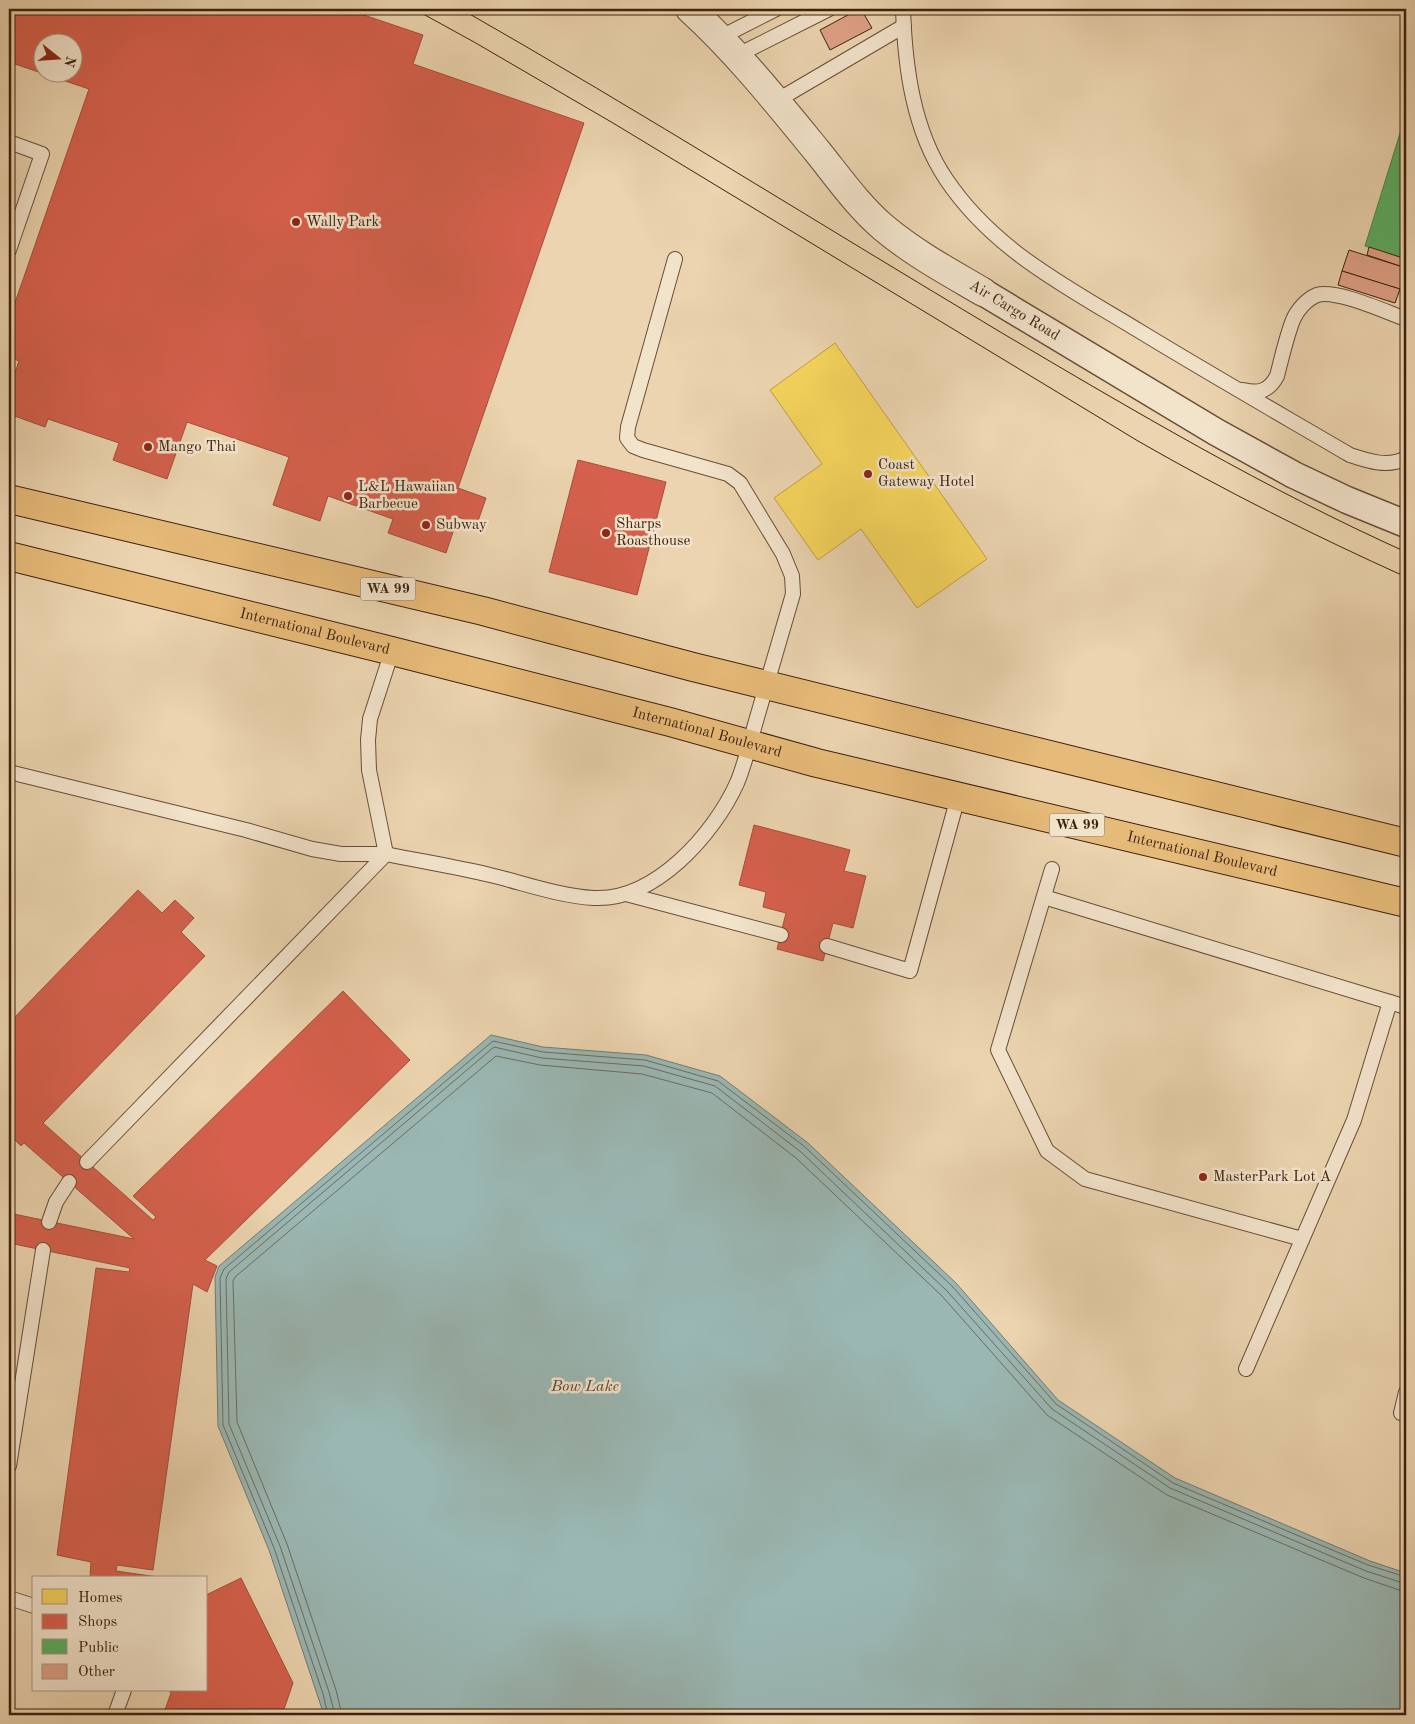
<svg xmlns="http://www.w3.org/2000/svg" width="1415" height="1724" viewBox="0 0 1415 1724" font-family="'Old Standard TT',serif">
  <style>
    .water { fill: #9ab7b3; stroke: #757b71 }
    .homes { fill: #f6d55c; stroke: #be9f45 }
    .shops { fill: #d6604d; stroke: #a84d3a; fill-rule: evenodd }
    .public { fill: #5aae61; stroke: #518448 }
    .lines { fill: none; stroke-linecap: round; stroke-linejoin: round }
    .shore { stroke: #6c6c61; stroke-width: 1 }
    .building { fill: #dea186; stroke: #3d210f }
    .service-casing { stroke: #684e37; stroke-width: 16 }
    .minor-casing { stroke: #684e37; stroke-width: 29 }
    .tertiary-casing { stroke: #684e37; stroke-width: 30 }
    .primary-casing { stroke: #3d210f; stroke-width: 30 }
    .service { stroke: #f2e3cb; stroke-width: 14 }
    .minor { stroke: #f2e3cb; stroke-width: 26 }
    .tertiary { stroke: #f2e3cb; stroke-width: 28 }
    .primary { stroke: #e6ba78; stroke-width: 28 }
    .tram { stroke: #3d210f; stroke-width: 1 }
    .poi-dot { fill: #8f2418; stroke: #f2e3cb; stroke-width: 2 }
    .labels { text-anchor: middle; dominant-baseline: central; stroke-width: 5; stroke-linejoin: round; paint-order: stroke }
    .shield { fill: #f2e3cb; stroke: #735b47; stroke-width: 1 }
    .shield-label { font-size: 14px; font-weight: bold; fill: #3d210f }
    .poi-label { font-size: 15px; fill: #3d210f; stroke: #f2e3cb; text-anchor: start }
    .street-label { font-size: 15px; fill: #3d210f; stroke: #f2e3cb }
    .water-label { font-size: 16px; font-style: italic; fill: #544638; stroke: #f2e3cb }
  </style>
  <rect width="100%" height="100%" fill="#ebd4af"/>
  <filter id="stains"><feTurbulence type="fractalNoise" baseFrequency=".004" numOctaves="4"/><feColorMatrix values="0 0 0 0 .2 0 0 0 0 .09 0 0 0 0 .02 0 0 0 .5 -.17"/></filter>
  <radialGradient id="worn" r=".72"><stop offset=".6" stop-color="#630" stop-opacity="0"/><stop offset="1" stop-color="#630" stop-opacity=".3"/></radialGradient>
  <polygon class="water" points="491,1035 543,1047 646,1055 720,1076 808,1143 956,1283 1058,1400 1175,1478 1370,1561 1406,1573 1406,1715 324,1715 269,1550 218,1426 215,1277 219,1266"/>
  <polygon class="homes" points="835,343 987,559 917,608 861,529 818,560 774,498 822,464 770,390"/>
  <g class="shops">
    <path d="M9,9h337l77,26 -10,29 171,59 -126,365 28,10 -9,26 -19,-7 -12,36 -58,-20 5,-14 -65,-23 -8,25 -47,-16 16,-48 -102,-35 -20,57 -54,-19 6,-17 -71,-24 -3,8 -36,-13v-24l10,-29 -10,-4v-37l80,-231 -80,-27zM42,42h30v30h-30z"/>
    <polygon points="578,460 666,482 637,595 549,572"/>
    <polygon points="754,825 850,850 844,871 866,876 853,928 833,923 823,961 777,949 786,913 763,907 766,892 739,885"/>
    <polygon points="138,890 162,913 175,900 194,918 181,932 205,956 43,1123 153,1220 156,1217 133,1196 343,991 410,1060 205,1260 217,1266 207,1292 193,1284 153,1570 117,1565 116,1571 165,1578 90,1578 91,1562 57,1555 96,1268 129,1272 130,1268 9,1243 9,1213 134,1239 24,1143 21,1146 9,1134 9,1023"/>
    <polygon points="241,1578 293,1683 282,1715 163,1715 171,1693 169,1690 206,1690 206,1595"/>
  </g>
  <polygon class="public" points="1406,114 1406,259 1365,246"/>
  <g class="lines">
    <g class="shore">
      <polyline points="328,1715 323,1694 274,1548 223,1425 220,1278 224,1269 493,1041 543,1052 645,1060 718,1081 805,1147 952,1286 1056,1404 1173,1483 1368,1565 1406,1577"/>
      <polyline points="335,1715 329,1692 280,1546 229,1424 226,1279 229,1272 494,1047 542,1058 644,1066 715,1086 801,1152 947,1291 1052,1409 1170,1488 1366,1571 1406,1584"/>
      <polyline points="342,1715 336,1690 287,1544 237,1422 233,1281 235,1277 496,1056 540,1065 642,1074 712,1093 796,1158 942,1296 1047,1415 1167,1495 1364,1578 1399,1590 1406,1591"/>
    </g>
  </g>
  <g class="building">
    <polygon points="859,9 861,9 872,28 830,50 820,30"/>
    <polygon points="1369,247 1406,259 1406,268 1367,255"/>
    <polygon points="1349,250 1406,268 1406,291 1342,271"/>
    <polygon points="1342,271 1400,289 1395,303 1338,285"/>
  </g>
  <g class="lines">
    <g class="service-casing">
      <g id="service">
        <path d="M903,9c2,58 10,121 43,170 48,72 123,109 195,153 69,42 139,82 209,123 18,6 38,13 56,3"/>
        <polyline points="721,37 776,9"/>
        <polyline points="736,56 829,9"/>
        <polyline points="776,101 904,26"/>
        <polyline points="9,142 42,154 9,250"/>
        <path d="M1243,390c16,4 26,1 34,-14 5,-19 9,-38 16,-56 4,-10 14,-21 24,-25 19,-6 69,17 89,24"/>
        <polyline points="9,772 246,830 312,849 341,854 386,854 369,770 368,740 370,719 392,651"/>
        <polyline points="1052,869 998,1050 1047,1151 1085,1179 1302,1239"/>
        <polyline points="626,894 781,935"/>
        <polyline points="1044,897 1406,1007"/>
        <polyline points="827,946 910,971 958,797"/>
        <path d="M87,1162l299,-308c34,7 70,13 104,21 34,8 69,21 104,23 61,3 120,-64 143,-115 8,-19 13,-41 19,-62 12,-42 25,-85 37,-127l-1,-18 -9,-22 -43,-71 -12,-9 -85,-24 -10,-4 -6,-8 1,-11 47,-168"/>
        <polyline points="49,1222 56,1202 69,1182"/>
        <polyline points="1246,1369 1354,1120 1390,1002"/>
        <polyline points="1406,1392 1401,1413 1406,1414"/>
        <polyline points="9,1466 43,1250"/>
        <polyline points="9,1598 34,1606"/>
        <polyline points="115,1715 124,1690"/>
      </g>
    </g>
    <g class="minor-casing">
      <polyline id="minor" points="983,292 1216,432 1294,475 1347,500 1406,524"/>
    </g>
    <g class="tertiary-casing">
      <path id="tertiary" d="M690,9c47,43 87,93 127,142 21,26 41,55 67,77 31,26 65,44 99,64"/>
    </g>
    <g class="primary-casing">
      <g id="primary">
        <polyline points="9,499 483,611 693,667 1406,843"/>
        <path id="s1" d="M9,556l383,95 278,71 147,41 589,140"/>
      </g>
    </g>
    <use href="#service" class="service"/>
    <use href="#minor" class="minor"/>
    <use href="#tertiary" class="tertiary"/>
    <use href="#primary" class="primary"/>
    <g class="tram">
      <path d="M414,9l60,33 139,81 525,318c87,50 177,95 268,136"/>
      <path d="M461,9c182,104 360,216 541,324 132,78 264,156 404,219"/>
    </g>
  </g>
  <g class="poi-dot">
    <circle cx="296" cy="222" r="5"/>
    <circle cx="148" cy="447" r="5"/>
    <circle cx="868" cy="474" r="5"/>
    <circle cx="348" cy="496" r="5"/>
    <circle cx="426" cy="525" r="5"/>
    <circle cx="606" cy="533" r="5"/>
    <circle cx="1203" cy="1177" r="5"/>
  </g>
  <g class="labels">
    <g class="shield">
      <rect x="360.5" y="577.5" width="55" height="23" rx="4"/>
      <rect x="1049.5" y="813.5" width="55" height="23" rx="4"/>
    </g>
    <g class="shield-label">
      <text x="388" y="589">WA 99</text>
      <text x="1077" y="825">WA 99</text>
    </g>
    <g class="poi-label">
      <text x="306" y="222">Wally Park</text>
      <text x="158" y="447">Mango Thai</text>
      <text x="878" y="465">Coast<tspan x="878" dy="17">Gateway Hotel</tspan></text>
      <text x="358" y="487">L&amp;L Hawaiian<tspan x="358" dy="17">Barbecue</tspan></text>
      <text x="616" y="524">Sharps<tspan x="616" dy="17">Roasthouse</tspan></text>
      <text x="436" y="525">Subway</text>
      <text x="1213" y="1177">MasterPark Lot A</text>
    </g>
    <g class="street-label">
      <text transform="translate(1014 311) rotate(31)">Air Cargo Road</text>
      <text stroke="none"><textPath href="#s1" startOffset="315">International Boulevard</textPath></text>
      <text stroke="none"><textPath href="#s1" startOffset="720">International Boulevard</textPath></text>
      <text stroke="none"><textPath href="#s1" startOffset="1230">International Boulevard</textPath></text>
    </g>
    <g class="water-label">
      <text x="585" y="1387">Bow Lake</text>
    </g>
  </g>
  <rect width="1415" height="1724" fill="none" stroke="#ebd4af" stroke-width="30"/>
  <rect x="10" y="10" width="1395" height="1704" fill="none" stroke="#3d210f" stroke-width="2.5"/>
  <rect x="15" y="15" width="1385" height="1694" fill="none" stroke="#3d210f"/>
  <rect x="32" y="1576" width="175" height="115" fill="#f2e3cb" stroke="#aa9580"/>
  <rect x="42" y="1589" width="25" height="15" fill="#f6d55c" stroke="#aa9580"/>
  <text x="78" y="1602" font-size="15" fill="#3d210f">Homes</text>
  <rect x="42" y="1614" width="25" height="15" fill="#d6604d" stroke="#aa9580"/>
  <text x="78" y="1626" font-size="15" fill="#3d210f">Shops</text>
  <rect x="42" y="1639" width="25" height="15" fill="#5aae61" stroke="#aa9580"/>
  <text x="78" y="1652" font-size="15" fill="#3d210f">Public</text>
  <rect x="42" y="1664" width="25" height="15" fill="#dea186" stroke="#aa9580"/>
  <text x="78" y="1676" font-size="15" fill="#3d210f">Other</text>
  <g transform="translate(58 58) rotate(107)"><circle r="24" fill="#f2e3cb" stroke="#aa9580"/>
  <path d="M0-4L9 19L0 12L-9 19Z" fill="#8f2418"/>
  <text y="-8" font-size="14" font-weight="bold" text-anchor="middle" fill="#3d210f">N</text>
  </g>
  <rect width="100%" height="100%" filter="url(#stains)"/>
  <rect width="100%" height="100%" fill="url(#worn)"/>
</svg>
